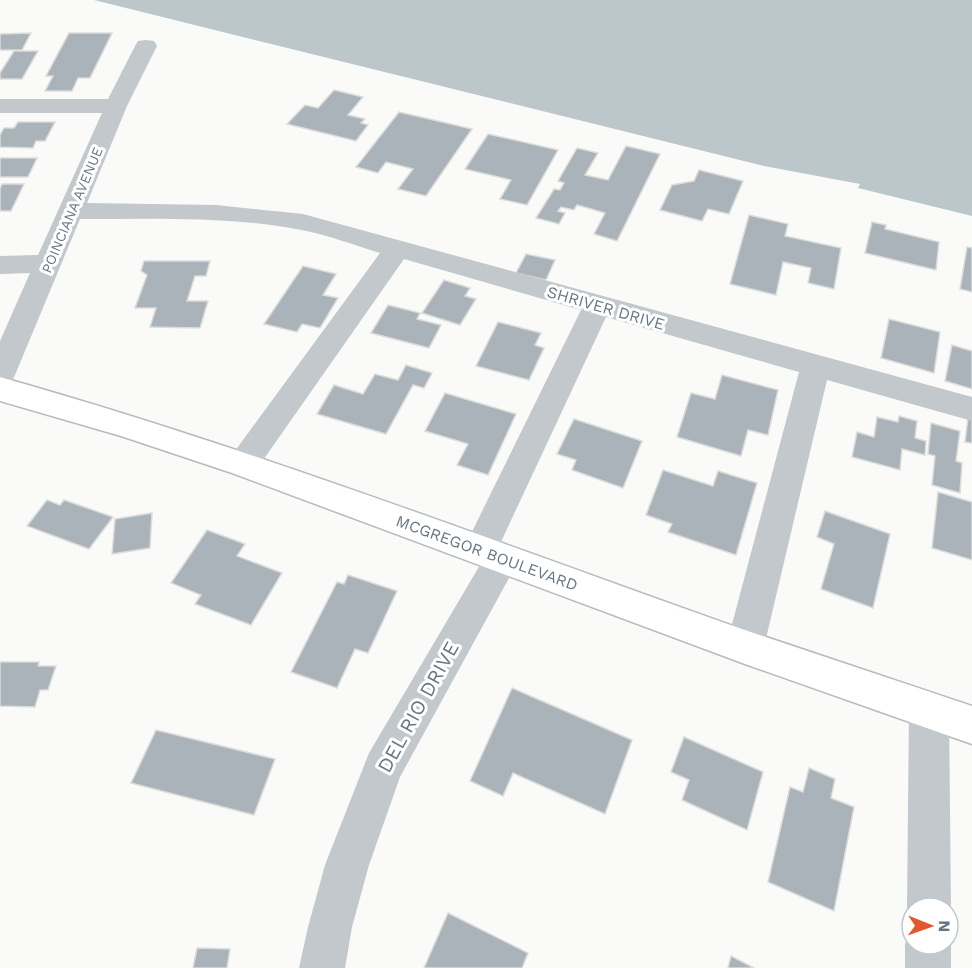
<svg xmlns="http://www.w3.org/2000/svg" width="972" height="968" viewBox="0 0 972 968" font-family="'Work Sans',sans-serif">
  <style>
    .water { fill: #bbc7cb }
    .building { fill: #aab3b9; stroke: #dcdcda; stroke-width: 1.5 }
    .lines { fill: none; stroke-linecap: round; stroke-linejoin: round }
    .major-casing { stroke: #b5babe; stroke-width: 3 }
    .minor { fill: #c3c8cc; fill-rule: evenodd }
    .major { fill: #fff; fill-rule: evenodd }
    .labels { text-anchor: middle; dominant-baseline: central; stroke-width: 6; stroke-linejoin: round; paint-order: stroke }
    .far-street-label { font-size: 14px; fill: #657683; stroke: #fff }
    .street-label { font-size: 16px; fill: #657683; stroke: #fff }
    .near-street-label { font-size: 20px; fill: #657683; stroke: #fff }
  </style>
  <rect width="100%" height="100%" fill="#fafaf8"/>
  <polygon class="water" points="94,0 972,0 972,216 858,188 860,184 764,166"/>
  <g class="building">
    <polygon points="31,33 22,50 0,50 0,34"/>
    <polygon points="69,33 112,33 90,78 78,78 72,91 45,91 53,76 46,76"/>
    <polygon points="14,51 38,51 22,79 0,79 0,73"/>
    <polygon points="334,90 363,97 348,115 365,119 361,123 368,125 356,141 287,124 305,105 318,108"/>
    <polygon points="399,112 472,129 426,196 398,189 413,169 386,162 378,173 356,167"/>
    <polygon points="18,122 55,122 45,141 36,141 33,148 0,147 0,135 4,128 14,128"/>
    <polygon points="488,134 558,150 527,205 500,199 511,180 465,169"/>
    <polygon points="626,146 660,154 617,241 594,234 605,213 577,205 574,210 561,207 558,211 565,213 559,224 536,218 554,189 560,190 564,183 558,181 577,148 598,153 585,175 608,180"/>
    <polygon points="0,158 37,158 28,177 0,177"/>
    <polygon points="699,170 743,181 729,214 708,209 702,221 660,210 672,185 694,181"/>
    <polygon points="2,184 24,184 11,211 0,211 0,189"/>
    <polygon points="749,215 788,224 785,236 841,248 834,289 808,283 811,268 783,262 776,295 730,284"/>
    <polygon points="872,222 886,225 885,229 939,242 936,270 865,253"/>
    <polygon points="967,247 972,248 972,292 960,289"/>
    <polygon points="526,254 555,260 546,280 516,273"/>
    <polygon points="144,261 210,261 206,276 195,276 187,301 208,301 200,328 150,327 156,308 135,308 147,275 141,271"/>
    <polygon points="303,266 336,274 323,295 338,298 320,328 302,324 297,332 264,324"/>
    <polygon points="444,280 470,288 465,296 476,299 460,325 422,313"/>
    <polygon points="388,305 420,313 417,319 441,325 429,348 371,333"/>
    <polygon points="889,319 940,332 934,373 881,358"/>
    <polygon points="498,322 541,333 535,345 544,348 529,380 476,366"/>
    <polygon points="952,345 972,351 972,389 945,381"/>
    <polygon points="406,365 432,373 424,388 413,385 386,434 317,414 334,385 363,394 375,374 398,380"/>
    <polygon points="722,375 778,390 768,435 748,430 741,456 677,437 691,393 715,399"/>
    <polygon points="445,393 516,414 488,475 457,465 468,444 425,431"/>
    <polygon points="899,416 917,421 915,438 926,441 925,455 902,449 900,470 852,457 857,432 874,437 877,417 898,422"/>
    <polygon points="968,418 972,419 972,443 965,442"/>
    <polygon points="574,419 642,441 623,488 572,470 576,460 557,454"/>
    <polygon points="931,423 960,431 956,461 962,463 960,493 932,485 935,456 928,454"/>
    <polygon points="663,470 713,486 718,471 757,483 736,555 668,532 672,524 646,515"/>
    <polygon points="938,492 972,502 972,560 932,548"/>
    <polygon points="47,500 60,505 64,500 113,517 89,549 27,526"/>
    <polygon points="825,511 890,534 873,608 821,589 834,544 817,537"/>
    <polygon points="152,513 150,548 112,554 115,519"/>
    <polygon points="207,530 245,544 237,556 282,573 251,625 195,604 201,595 171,583"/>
    <polygon points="348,575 397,591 368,653 355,649 337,688 291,672 337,582 344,584"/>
    <polygon points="0,662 39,662 38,666 56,666 48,690 40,690 35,707 0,706"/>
    <polygon points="512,688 632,740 605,814 513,773 503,796 470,781"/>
    <polygon points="156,730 275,759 254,815 131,783"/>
    <polygon points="684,737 763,772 747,830 682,800 689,780 671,772"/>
    <polygon points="809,768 835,779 831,798 854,807 834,911 768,882 790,787 803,792"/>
    <polygon points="448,913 528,953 522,968 424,968"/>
    <polygon points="197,948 230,949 227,968 193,968"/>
    <polygon points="731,956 754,968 728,968"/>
  </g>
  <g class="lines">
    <g class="major-casing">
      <path id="major" d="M0,377c252,71 496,165 742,252 76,26 153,51 230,77v38l-227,-80 -513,-191 -111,-37 -121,-35z"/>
    </g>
    <g class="minor">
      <path d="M146,40l8,1 3,5 -30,60 -40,97 129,2 87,9 669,183v24l-145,-41 -63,267 -6,12 -13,5 -13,-5 -6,-12 73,-275 -193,-55 -106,227 15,3 5,11 -120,219 -31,88 -17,62 -7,41h-46l9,-41 17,-62 44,-112 111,-188 -12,-4 -5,-11 118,-240 -177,-51 -150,214 -11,4 -11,-4 -5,-9 5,-9 148,-202c-26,-8 -52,-18 -79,-23 -72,-14 -148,-11 -221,-11l-65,156 -4,8 -11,3v-45l30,-68 -30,1v-18l38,-1 64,-142h-102v-14h108l27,-53 3,-5z"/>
      <polygon points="929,691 943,697 949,710 951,908 948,916 948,908 912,908 912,921 907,908 909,710 915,697"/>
      <polygon points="912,928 912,944 948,944 948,938 951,944 951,968 905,968 905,944"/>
    </g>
    <use href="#major" class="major"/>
  </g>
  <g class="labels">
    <g class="far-street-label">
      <text transform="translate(72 210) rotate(-67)">POINCIANA AVENUE</text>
    </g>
    <g class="street-label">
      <text transform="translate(606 308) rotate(16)">SHRIVER DRIVE</text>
      <text transform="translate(487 553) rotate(20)">MCGREGOR BOULEVARD</text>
    </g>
    <g class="near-street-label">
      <text transform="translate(418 707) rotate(-61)">DEL RIO DRIVE</text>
    </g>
  </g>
  <g transform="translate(930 926) rotate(91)"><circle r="28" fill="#ffffff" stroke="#c1c8cd" stroke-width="1.5"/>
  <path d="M0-4.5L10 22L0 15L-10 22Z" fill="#e4572e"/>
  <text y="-9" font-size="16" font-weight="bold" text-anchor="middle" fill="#657683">N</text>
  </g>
</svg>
